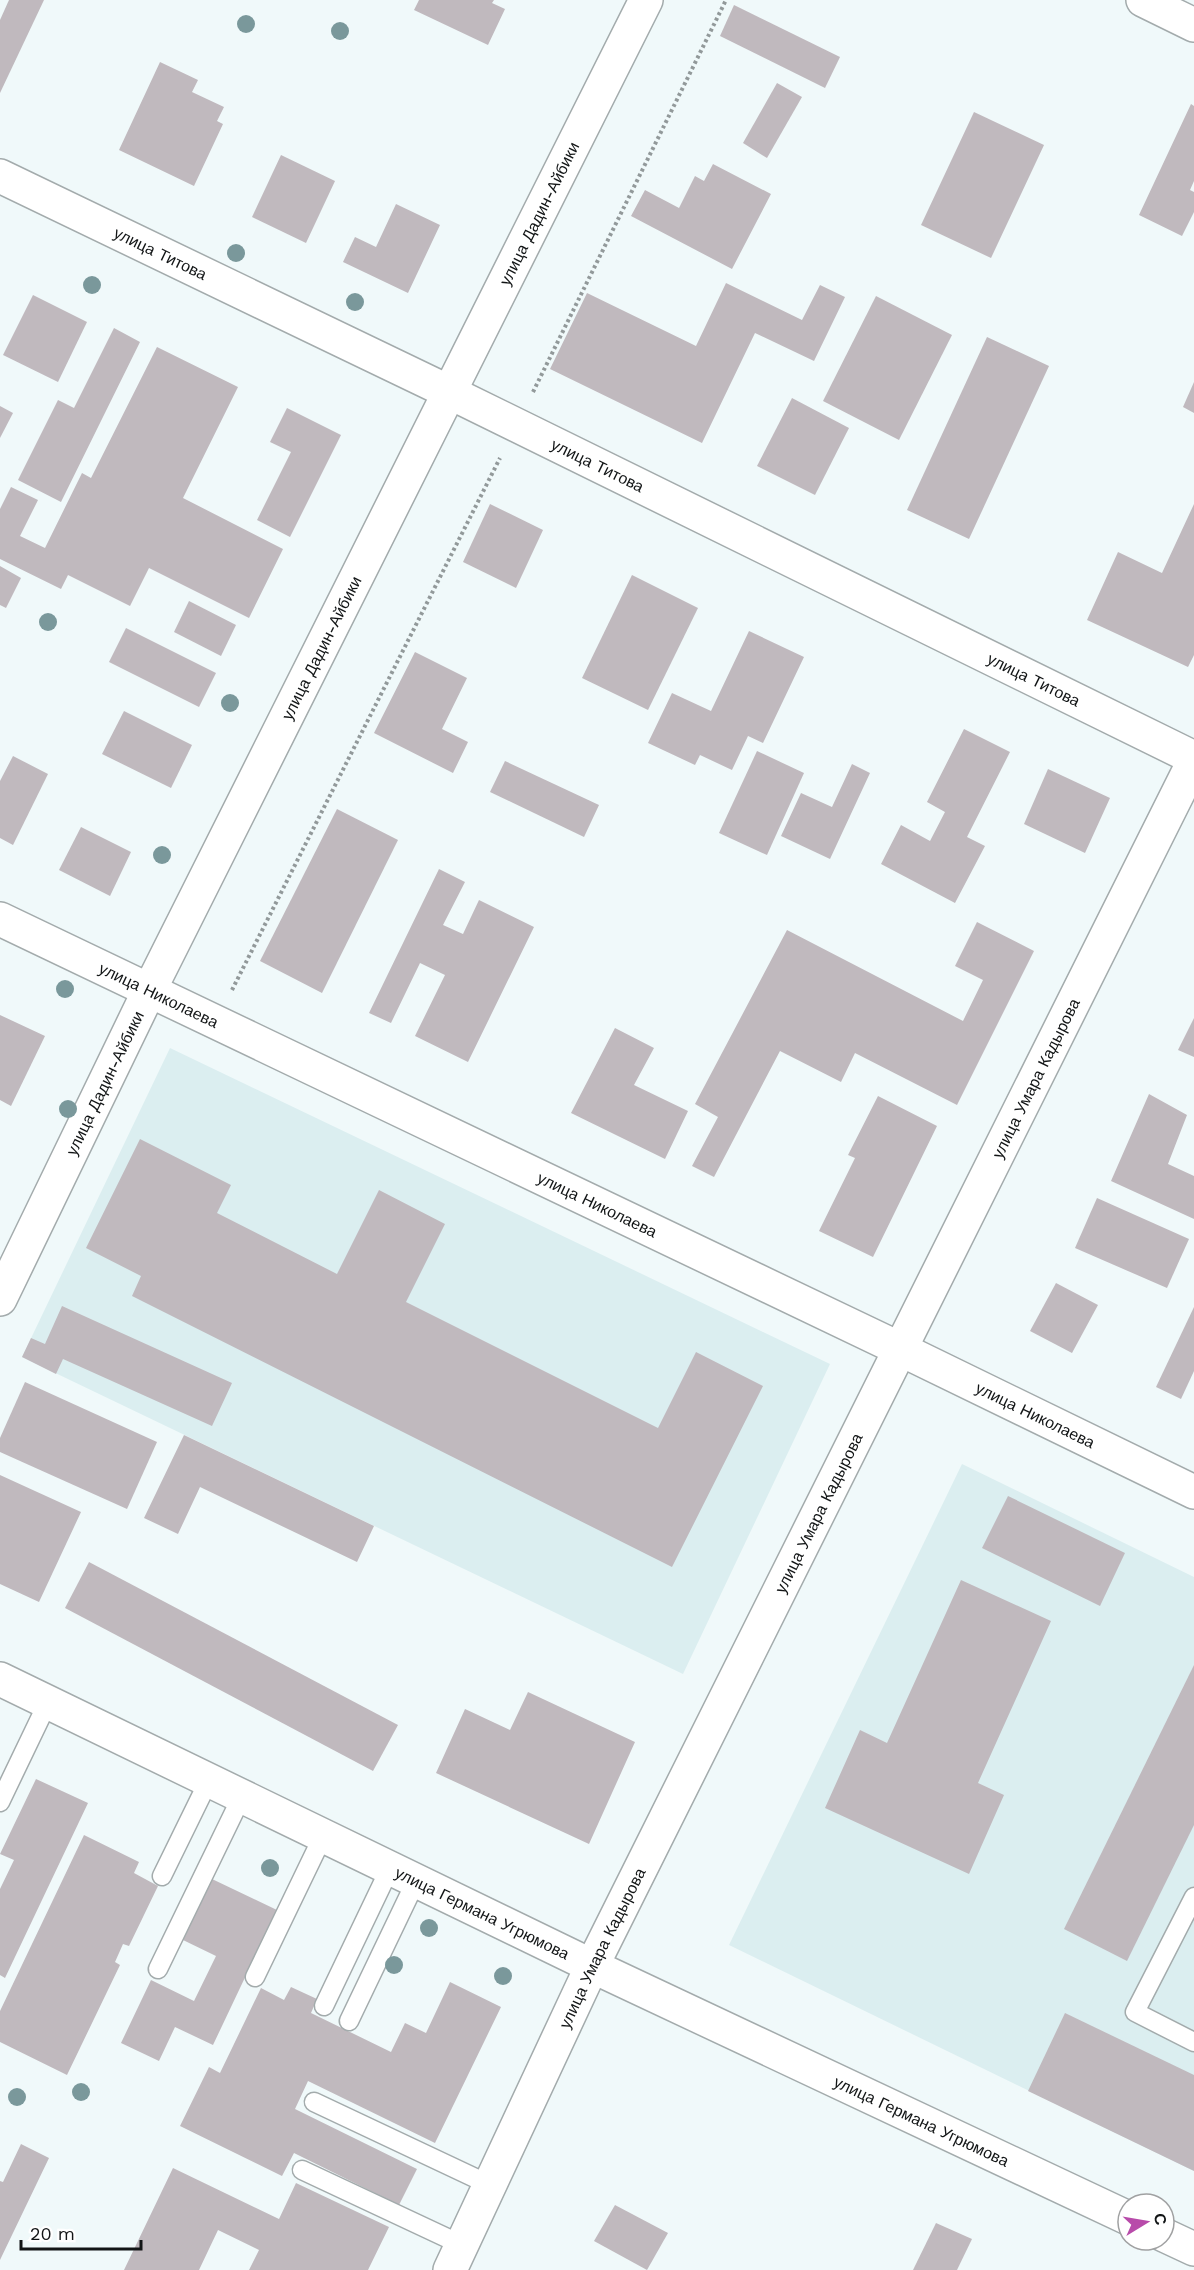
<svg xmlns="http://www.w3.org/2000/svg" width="1194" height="2270" viewBox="0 0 1194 2270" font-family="'Work Sans',sans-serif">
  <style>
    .built { fill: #dbeef0 }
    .building { fill: #c0b9be }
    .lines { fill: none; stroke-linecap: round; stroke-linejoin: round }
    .service-casing { stroke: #a3abac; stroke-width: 21 }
    .minor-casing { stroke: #a3abac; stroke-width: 36 }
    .tertiary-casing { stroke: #a3abac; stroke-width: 36 }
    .path { stroke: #92999a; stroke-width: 4; stroke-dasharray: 3 3; stroke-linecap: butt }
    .service { stroke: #fff; stroke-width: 18 }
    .minor { stroke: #fff; stroke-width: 33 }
    .tertiary { stroke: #fff; stroke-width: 33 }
    .tree { fill: #7a989b }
    .labels { text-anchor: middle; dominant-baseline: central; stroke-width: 4.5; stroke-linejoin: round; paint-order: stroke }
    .street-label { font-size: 16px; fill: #121516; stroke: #fff }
  </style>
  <rect width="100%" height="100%" fill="#f0f9fa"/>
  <g class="built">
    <polygon points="170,1048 830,1364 683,1674 22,1357"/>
    <polygon points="962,1464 1194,1577 1194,2171 729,1945"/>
  </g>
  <g class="building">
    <polygon points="9,0 44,0 0,93 0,20"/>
    <polygon points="419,0 494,0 492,3 505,9 488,45 414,10"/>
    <polygon points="734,5 840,57 825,88 720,36"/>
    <polygon points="160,62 198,80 192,92 224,107 217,121 223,124 194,186 119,150"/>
    <polygon points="777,83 802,97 767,158 743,143"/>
    <polygon points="1191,104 1194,106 1194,181 1190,190 1194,192 1194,212 1182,236 1139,215"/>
    <polygon points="974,112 1044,145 991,258 921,225"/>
    <polygon points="281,155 335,181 306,243 252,217"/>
    <polygon points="713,164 771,194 732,269 631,216 645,190 679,208 695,176 704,181"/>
    <polygon points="396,204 440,225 408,293 343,262 355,237 376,247"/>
    <polygon points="726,283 802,320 820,285 845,297 814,361 755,333 702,443 550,369 587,293 696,346"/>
    <polygon points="33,295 87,322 58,382 3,355"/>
    <polygon points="876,296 952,335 899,440 823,401"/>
    <polygon points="114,328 140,342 61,502 18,480 58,400 74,408"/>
    <polygon points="987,337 1049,366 969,539 907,510"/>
    <polygon points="157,347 238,387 183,498 283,549 249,618 149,568 130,606 68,575 61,589 0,559 0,509 11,487 38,500 20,536 45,548 82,473 91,478"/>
    <polygon points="1194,382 1194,413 1183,407"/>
    <polygon points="792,398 849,428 815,495 757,466"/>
    <polygon points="0,406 13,413 0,438"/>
    <polygon points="287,408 341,435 290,537 257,520 291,452 270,442"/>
    <polygon points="490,504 543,530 516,588 463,562"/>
    <polygon points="1194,504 1194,655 1188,667 1087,620 1118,552 1162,573"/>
    <polygon points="0,566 21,578 6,608 0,605"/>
    <polygon points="632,575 698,608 648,710 582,678"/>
    <polygon points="189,601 236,625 221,656 174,632"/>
    <polygon points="126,628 216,673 199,707 109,662"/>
    <polygon points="749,631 804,657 763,743 748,736 732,770 700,755 695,765 648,743 672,693 711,711"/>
    <polygon points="415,652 467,678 442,729 468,742 453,773 374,733"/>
    <polygon points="124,711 192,745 171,788 102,754"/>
    <polygon points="964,729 1010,752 967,837 985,846 955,903 881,864 901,825 930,841 945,812 927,802"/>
    <polygon points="757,751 804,773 767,855 719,833"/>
    <polygon points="13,756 48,774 13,845 0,838 0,781"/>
    <polygon points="505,761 599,805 584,837 490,792"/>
    <polygon points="852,764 870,773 830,859 781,836 801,793 832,807"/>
    <polygon points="1048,769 1110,798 1085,853 1024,824"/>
    <polygon points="337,809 398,840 322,993 260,961"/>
    <polygon points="81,827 131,852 110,896 59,870"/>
    <polygon points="439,869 465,882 443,925 463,934 479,900 534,927 468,1062 415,1036 445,975 420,963 391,1023 369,1013"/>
    <polygon points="977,922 1034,951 957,1105 855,1053 841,1082 780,1051 714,1177 692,1166 718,1117 695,1104 787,930 963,1021 983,980 955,966"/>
    <polygon points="0,1015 45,1036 11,1106 0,1100"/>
    <polygon points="1194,1018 1194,1057 1178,1050"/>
    <polygon points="615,1028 654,1048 634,1085 688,1111 665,1159 571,1113"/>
    <polygon points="1149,1094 1187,1115 1168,1164 1194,1176 1194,1219 1111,1181"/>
    <polygon points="878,1096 937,1126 873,1257 819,1231 855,1158 848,1155"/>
    <polygon points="140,1139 231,1185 217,1213 337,1274 379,1190 445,1224 406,1302 658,1428 696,1352 763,1386 672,1567 132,1296 141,1276 86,1248"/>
    <polygon points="1097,1198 1189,1239 1167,1288 1075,1248"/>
    <polygon points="1056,1283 1098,1305 1072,1353 1030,1331"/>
    <polygon points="62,1306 232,1383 212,1426 63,1359 56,1374 22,1357 31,1338 45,1344"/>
    <polygon points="1194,1307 1194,1371 1181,1399 1156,1387"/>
    <polygon points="25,1382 157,1442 127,1509 0,1452 0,1438"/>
    <polygon points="184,1435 374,1526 357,1562 200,1487 178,1534 144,1518"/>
    <polygon points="0,1475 81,1512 39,1602 0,1584"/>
    <polygon points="1008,1496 1125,1553 1100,1606 982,1548"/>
    <polygon points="89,1562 398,1725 373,1771 65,1608"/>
    <polygon points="961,1580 1051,1621 978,1783 1004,1795 969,1874 825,1808 860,1730 887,1743"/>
    <polygon points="1194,1665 1194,1825 1127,1961 1064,1929"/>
    <polygon points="528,1692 635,1742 589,1844 436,1773 465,1709 510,1730"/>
    <polygon points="36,1779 88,1803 5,1978 0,1975 0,1889 14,1860 0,1854"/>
    <polygon points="84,1835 139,1862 134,1873 158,1886 129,1946 123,1944 115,1962 120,1965 67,2075 0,2042 0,2011"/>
    <polygon points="212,1879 277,1910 213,2045 175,2027 159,2061 121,2043 151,1980 194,2001 216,1956 183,1940"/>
    <polygon points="450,1982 501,2007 435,2143 308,2081 295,2109 417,2169 399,2205 294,2153 282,2176 180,2126 209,2067 220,2073 261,1988 284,2000 291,1987 317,1999 311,2013 391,2052 405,2023 426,2033"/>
    <polygon points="1065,2013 1194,2075 1194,2171 1028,2091"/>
    <polygon points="21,2144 49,2158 0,2260 0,2181 3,2182"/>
    <polygon points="173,2168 279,2219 296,2183 389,2227 368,2270 249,2270 259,2250 218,2230 199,2270 124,2270"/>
    <polygon points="615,2205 668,2233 647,2270 594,2241"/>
    <polygon points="936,2223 972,2239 957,2270 913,2270"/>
  </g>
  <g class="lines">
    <g class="service-casing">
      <g id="service">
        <polyline points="0,1802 48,1702"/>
        <polyline points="162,1876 209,1780"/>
        <polyline points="1194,1897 1135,2012 1194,2042"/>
        <polyline points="158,1969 242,1796"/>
        <polyline points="255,1977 323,1836"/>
        <polyline points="324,2006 390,1868"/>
        <polyline points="349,2021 416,1881"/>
        <polyline points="314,2102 490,2185"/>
        <polyline points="302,2170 462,2245"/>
      </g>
    </g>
    <g class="minor-casing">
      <g id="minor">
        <polyline points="1143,0 1194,25"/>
        <path id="s1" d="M0,176l449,216 745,366"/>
        <path id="s2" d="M0,919l900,430 294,143"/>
        <path id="s3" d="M0,1299l150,-310 496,-989"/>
        <path id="s4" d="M0,1679l592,287 536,252"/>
        <polyline points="1164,2235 1194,2249"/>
      </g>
    </g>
    <g class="tertiary-casing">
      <g id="tertiary">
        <path id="s5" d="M450,2270l142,-304 602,-1205"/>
      </g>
    </g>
    <g class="path">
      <polyline points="533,392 726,0"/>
      <polyline points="232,990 500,458"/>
    </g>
    <use href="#service" class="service"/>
    <use href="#minor" class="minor"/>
    <use href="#tertiary" class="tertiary"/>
  </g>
  <g class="tree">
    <circle cx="246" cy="24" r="9"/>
    <circle cx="340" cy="31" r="9"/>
    <circle cx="236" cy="253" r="9"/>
    <circle cx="92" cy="285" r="9"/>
    <circle cx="355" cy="302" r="9"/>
    <circle cx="48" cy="622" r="9"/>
    <circle cx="230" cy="703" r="9"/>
    <circle cx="162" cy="855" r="9"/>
    <circle cx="65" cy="989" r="9"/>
    <circle cx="68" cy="1109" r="9"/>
    <circle cx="270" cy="1868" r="9"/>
    <circle cx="429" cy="1928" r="9"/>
    <circle cx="394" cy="1965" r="9"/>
    <circle cx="503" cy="1976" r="9"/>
    <circle cx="81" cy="2092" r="9"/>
    <circle cx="17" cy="2097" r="9"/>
  </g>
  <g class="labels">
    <g class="street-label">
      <text stroke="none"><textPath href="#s3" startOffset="1212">улица Дадин-Айбики</textPath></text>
      <text stroke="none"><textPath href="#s1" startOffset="178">улица Титова</textPath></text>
      <text stroke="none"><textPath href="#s1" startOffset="664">улица Титова</textPath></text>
      <text stroke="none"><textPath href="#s3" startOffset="726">улица Дадин-Айбики</textPath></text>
      <text stroke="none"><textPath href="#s1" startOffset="1150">улица Титова</textPath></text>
      <text stroke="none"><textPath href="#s2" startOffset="176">улица Николаева</textPath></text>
      <text stroke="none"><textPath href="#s5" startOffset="1328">улица Умара Кадырова</textPath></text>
      <text stroke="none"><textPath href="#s3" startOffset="240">улица Дадин-Айбики</textPath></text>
      <text stroke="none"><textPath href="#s2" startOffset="662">улица Николаева</textPath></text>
      <text stroke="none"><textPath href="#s2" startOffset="1148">улица Николаева</textPath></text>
      <text stroke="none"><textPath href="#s5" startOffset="842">улица Умара Кадырова</textPath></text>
      <text stroke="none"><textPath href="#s4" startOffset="536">улица Германа Угрюмова</textPath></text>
      <text stroke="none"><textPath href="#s5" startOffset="356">улица Умара Кадырова</textPath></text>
      <text stroke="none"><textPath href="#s4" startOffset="1022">улица Германа Угрюмова</textPath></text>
    </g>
  </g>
  <g transform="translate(1146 2222) rotate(79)"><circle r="28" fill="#ffffff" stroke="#a0a1a2" stroke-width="1.5"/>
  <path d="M0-4.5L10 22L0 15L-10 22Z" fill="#b84baa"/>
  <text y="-9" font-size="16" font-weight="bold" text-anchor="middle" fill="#121516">С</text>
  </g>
  <path d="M21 2240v9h120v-9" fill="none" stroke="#121516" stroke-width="3"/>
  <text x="30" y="2240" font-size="18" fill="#121516" stroke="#ffffff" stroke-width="4.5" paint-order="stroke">20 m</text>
</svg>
